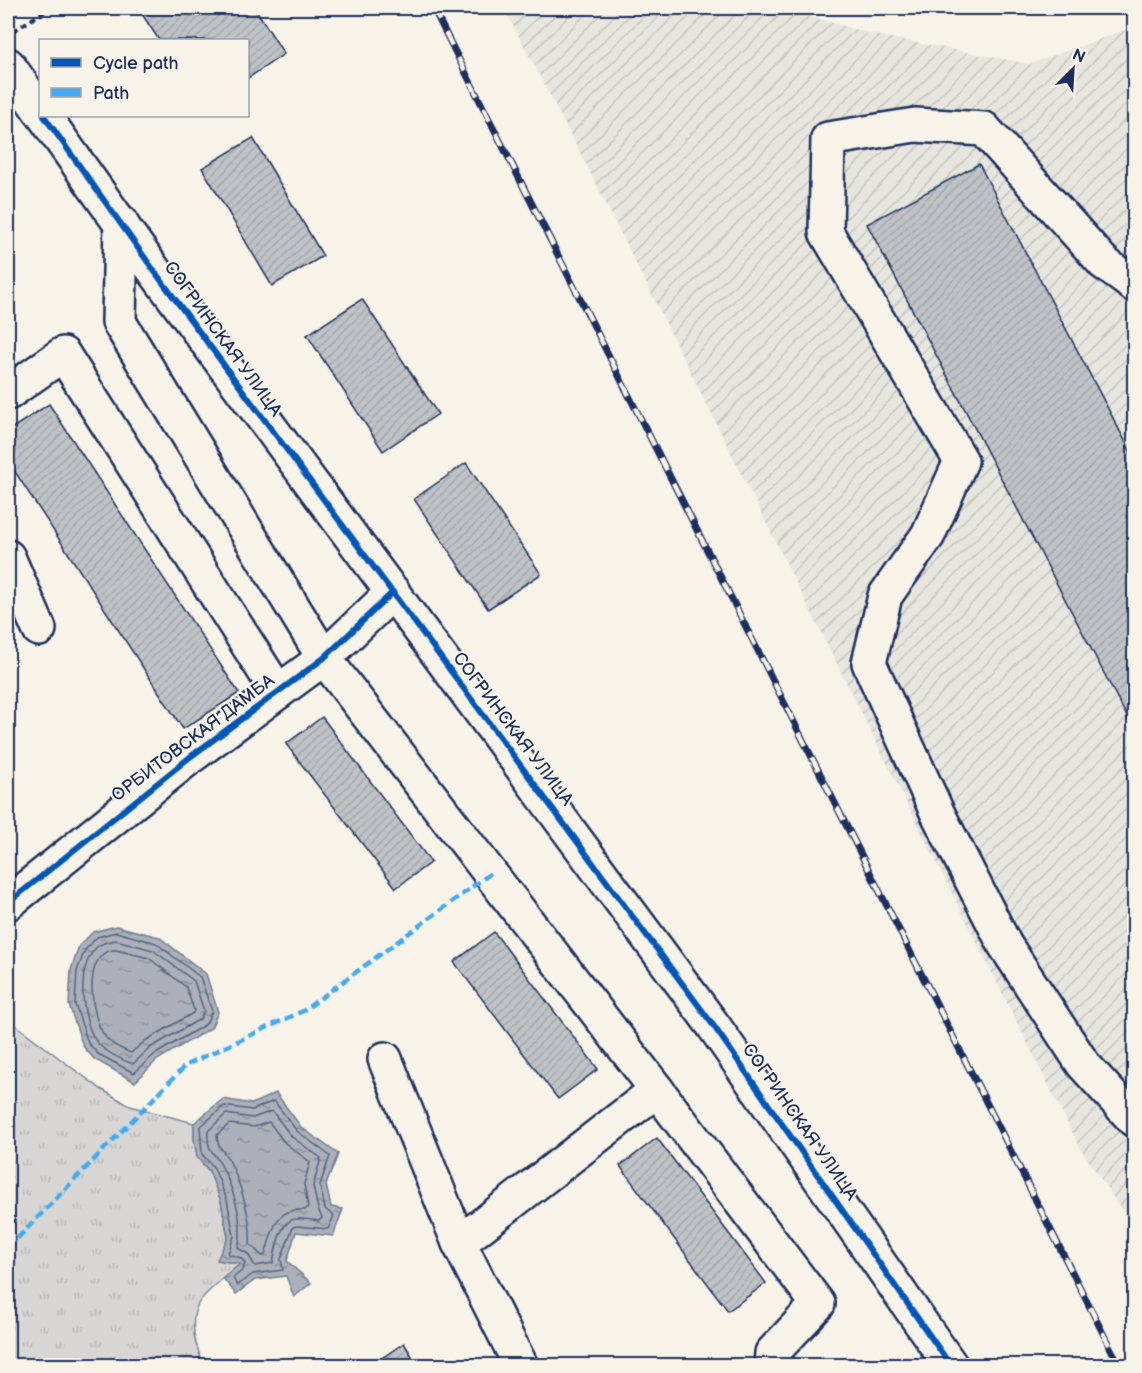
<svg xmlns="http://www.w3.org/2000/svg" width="1142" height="1373" viewBox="0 0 1142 1373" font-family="'Balsamiq Sans',sans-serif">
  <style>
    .industrial { fill: url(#industrial-furrows) }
    .grass { fill: url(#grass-tufts); stroke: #798299; stroke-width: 1.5 }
    .water { fill: url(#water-ripples); stroke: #727c95; stroke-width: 1.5 }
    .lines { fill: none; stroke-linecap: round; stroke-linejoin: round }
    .shore { stroke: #556382; stroke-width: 1.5 }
    .building { fill: url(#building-hatch); stroke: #1b2f5e; stroke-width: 1.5 }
    .minor-casing { stroke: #1b2f5e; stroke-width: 38 }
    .path { stroke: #1b2f5e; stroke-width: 4; stroke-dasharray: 6 4.5; stroke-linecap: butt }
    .minor { stroke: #f7f3e8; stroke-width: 33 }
    .rail-casing { stroke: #1b2f5e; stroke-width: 7 }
    .rail { stroke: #f7f3e8; stroke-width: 4.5; stroke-dasharray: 14; stroke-linecap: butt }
    .quiet { stroke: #3fa9f5; stroke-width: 4.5; stroke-dasharray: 9 4.5; stroke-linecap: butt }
    .cycleway-casing { stroke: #f7f3e8; stroke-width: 10 }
    .cycleway { stroke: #0057b8; stroke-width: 6 }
    .labels { text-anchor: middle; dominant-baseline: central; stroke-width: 4.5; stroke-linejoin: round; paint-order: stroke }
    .street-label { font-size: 18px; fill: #1b2f5e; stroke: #f7f3e8 }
  </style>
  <defs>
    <pattern id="industrial-furrows" width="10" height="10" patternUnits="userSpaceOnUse" patternTransform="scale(1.5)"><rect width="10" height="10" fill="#e6e5de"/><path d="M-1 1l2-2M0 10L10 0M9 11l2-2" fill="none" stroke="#c5c5c1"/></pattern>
    <pattern id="grass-tufts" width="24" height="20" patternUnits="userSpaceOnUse" patternTransform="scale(1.5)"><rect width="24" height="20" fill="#d7d6d4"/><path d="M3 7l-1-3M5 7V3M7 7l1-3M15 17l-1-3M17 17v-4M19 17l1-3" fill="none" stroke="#b8b8b8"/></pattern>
    <pattern id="water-ripples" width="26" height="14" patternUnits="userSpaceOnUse" patternTransform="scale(1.5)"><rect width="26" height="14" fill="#acb0b9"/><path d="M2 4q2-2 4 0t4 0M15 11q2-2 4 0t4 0" fill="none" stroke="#8b909a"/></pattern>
    <pattern id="building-hatch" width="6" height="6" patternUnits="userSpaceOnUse" patternTransform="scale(1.5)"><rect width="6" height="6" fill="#c0c3c5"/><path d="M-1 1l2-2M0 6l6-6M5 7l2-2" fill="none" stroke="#a4a8ac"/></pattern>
  </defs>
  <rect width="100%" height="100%" fill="#f7f3e8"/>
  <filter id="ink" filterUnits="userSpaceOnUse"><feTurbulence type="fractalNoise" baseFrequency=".0167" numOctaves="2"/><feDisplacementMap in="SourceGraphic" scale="12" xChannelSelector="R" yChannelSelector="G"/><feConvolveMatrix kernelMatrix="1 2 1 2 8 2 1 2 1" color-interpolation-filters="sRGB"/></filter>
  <g filter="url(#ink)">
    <polygon class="industrial" points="504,8 782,8 871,34 1030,64 1134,27 1134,1228 1080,1148 589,170"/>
    <path class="grass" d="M8,1015l5,8 58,44 30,22 29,17 64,17v15l3,19 12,14 12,30 7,36 -10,23 23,4c-10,8 -40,31 -44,42 -8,19 -1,42 7,59h-196z"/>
    <g class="water">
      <polygon points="116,926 159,937 206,974 218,1012 211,1028 157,1060 135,1082 94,1059 83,1046 69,1005 71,970 79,946 93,932"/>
      <polygon points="276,1093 301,1127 338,1154 326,1185 331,1207 343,1209 333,1236 296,1232 287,1261 311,1283 294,1297 286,1276 255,1280 236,1294 223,1278 240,1264 217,1260 228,1237 221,1201 209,1171 197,1157 194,1138 194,1123 223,1099 252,1104"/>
    </g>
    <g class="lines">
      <g class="shore">
        <polygon points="116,932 156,943 200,977 212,1011 206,1024 154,1055 134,1073 98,1054 88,1043 75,1004 77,971 85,950 97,937"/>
        <path d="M116,940l37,10 41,31 10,30 -4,8 -50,29 -17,16c-13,-5 -32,-13 -39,-26 -13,-23 -18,-73 4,-92 5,-4 12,-5 18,-6z"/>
        <path d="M116,950l33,8 37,29 8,23 -1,3 -48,28 -14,12c-9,-4 -22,-9 -27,-18 -12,-17 -19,-65 -1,-81 4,-3 8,-4 13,-4z"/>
        <polygon points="274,1101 297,1131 330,1156 320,1185 325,1209 334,1216 328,1229 297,1226 293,1227 281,1259 283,1270 253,1274 237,1285 233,1278 243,1270 245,1263 241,1258 228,1254 234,1236 227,1200 214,1168 202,1154 200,1127 224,1106 252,1110"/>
        <path d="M272,1111l20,26 29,21 -8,28 5,23 4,9 -3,3c-7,-1 -16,-3 -24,-2 -15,1 -20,32 -22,44l-18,3 -7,-12 -10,-6c7,-25 -5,-60 -17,-83 -9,-16 -14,-13 -13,-34l18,-17 27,4z"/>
        <path d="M269,1122l16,21 25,19 -6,22 4,23 -3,3c-31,-3 -32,21 -40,45l-3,1 -12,-12c2,-25 -10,-62 -21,-84 -6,-10 -12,-13 -12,-25l12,-11 25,3z"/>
      </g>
    </g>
    <g class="building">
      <polygon points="138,8 255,8 284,54 248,78 248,40 159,40"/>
      <polygon points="253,138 323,256 272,286 202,168"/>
      <polygon points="979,164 1134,458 1134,730 867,224"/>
      <polygon points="362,299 438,414 383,451 307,335"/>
      <polygon points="49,404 239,693 183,729 8,461 8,431"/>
      <polygon points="466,463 541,574 488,609 414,499"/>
      <polygon points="322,717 431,862 396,888 286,744"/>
      <polygon points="494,932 598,1069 558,1099 454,962"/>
      <polygon points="657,1138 766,1283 728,1311 620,1166"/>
      <polygon points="404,1343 418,1366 379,1366 376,1362"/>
    </g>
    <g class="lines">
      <g class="minor-casing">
        <g id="minor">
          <polyline points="8,65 40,111"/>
          <polyline points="44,116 155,272 713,1025 951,1366"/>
          <polyline points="121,222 119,322 324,658 657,1090 818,1304 772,1353 771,1366"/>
          <polyline points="1134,285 1104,263 984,129 915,125 828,139 826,232 961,461 928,535 885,596 869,663 937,812 1005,945 1083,1064 1134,1120"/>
          <polyline points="8,393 63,354 278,692"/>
          <polyline points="8,557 39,629"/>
          <polyline points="8,903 190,757 324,658 393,592"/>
          <polyline points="385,1059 459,1243 521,1366"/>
          <polyline points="459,1243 657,1090"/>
        </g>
      </g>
      <polyline class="path" points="13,31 50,8"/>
      <use href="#minor" class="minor"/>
      <g class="rail-casing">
        <polyline id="rail" points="433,8 1112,1351 1121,1366"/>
      </g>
      <use href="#rail" class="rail"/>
      <polyline class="quiet" points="8,1248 186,1065 303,1011 491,873"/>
      <g class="cycleway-casing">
        <g id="cycleway">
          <polyline points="44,116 155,272 713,1025 951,1366"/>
          <polyline points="8,903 190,757 324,658 393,592"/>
        </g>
      </g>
      <use href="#cycleway" class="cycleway"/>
    </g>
  </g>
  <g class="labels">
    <g class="street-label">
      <text transform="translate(223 339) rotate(54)">СОГРИНСКАЯ УЛИЦА</text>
      <text transform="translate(513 729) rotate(53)">СОГРИНСКАЯ УЛИЦА</text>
      <text transform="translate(193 738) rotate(-37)">ОРБИТОВСКАЯ ДАМБА</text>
      <text transform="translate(800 1122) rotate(55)">СОГРИНСКАЯ УЛИЦА</text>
    </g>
  </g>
  <rect width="1142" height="1373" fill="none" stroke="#f7f3e8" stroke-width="30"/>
  <rect x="15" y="15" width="1112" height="1343" fill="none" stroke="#1b2f5e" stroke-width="2" filter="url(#ink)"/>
  <rect x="39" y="39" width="210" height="78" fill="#f7f3e8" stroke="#9fa5b1" stroke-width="1.5"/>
  <rect x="51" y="58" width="30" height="9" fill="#0057b8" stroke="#9fa5b1" stroke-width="1.5"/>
  <text x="93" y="69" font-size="18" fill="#1b2f5e">Cycle path</text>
  <rect x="51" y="88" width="30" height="9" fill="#3fa9f5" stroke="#9fa5b1" stroke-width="1.5"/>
  <text x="93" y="99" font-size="18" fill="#1b2f5e">Path</text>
  <g transform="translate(1073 69) rotate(24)" stroke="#f7f3e8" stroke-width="4.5" paint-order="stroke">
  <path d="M0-4.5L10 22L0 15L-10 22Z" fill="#1b2f5e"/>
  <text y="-9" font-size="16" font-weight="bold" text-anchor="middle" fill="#1b2f5e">N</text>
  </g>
</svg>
